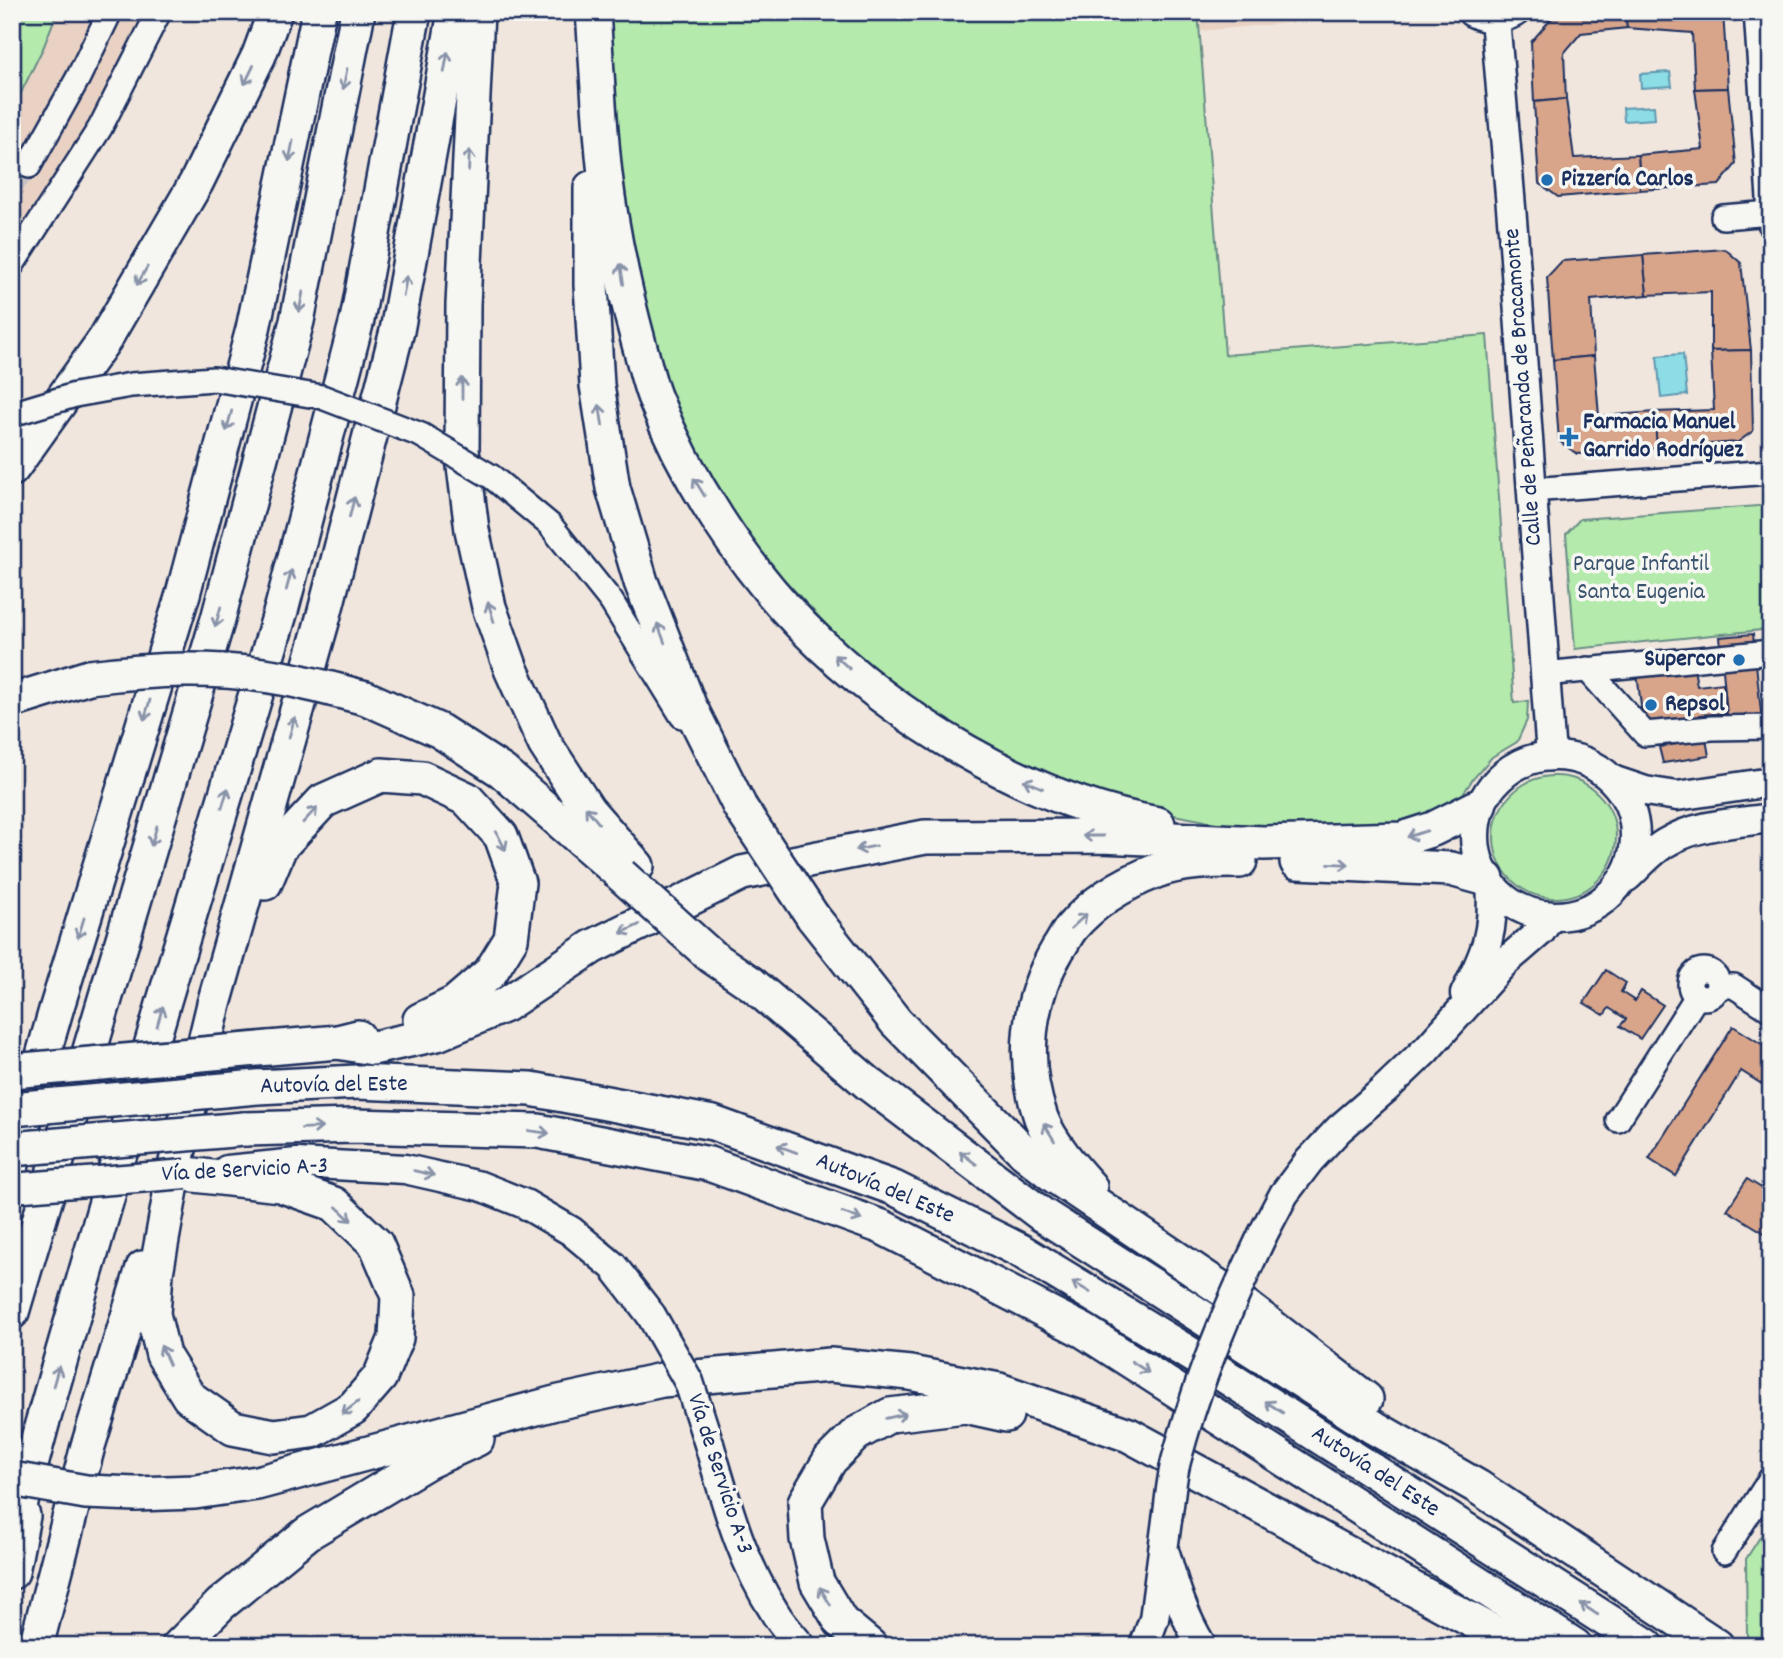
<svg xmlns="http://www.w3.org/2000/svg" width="1783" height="1658" viewBox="0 0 1783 1658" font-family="Dekko,sans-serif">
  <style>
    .built { fill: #e9d2c4 }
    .green { fill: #b4eaac; stroke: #688c85; stroke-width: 2 }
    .water { fill: #8cdde6; stroke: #5f97b0; stroke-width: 2 }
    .building { fill: #d8a58b; stroke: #1b2f5e; stroke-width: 2 }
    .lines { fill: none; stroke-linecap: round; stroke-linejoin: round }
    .minor-tunnel { stroke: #c5c1c4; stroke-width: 23; stroke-dasharray: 23 11; stroke-linecap: butt }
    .minor-casing { stroke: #1b2f5e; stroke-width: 28 }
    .major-casing { stroke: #1b2f5e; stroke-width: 33 }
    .highway-casing { stroke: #1b2f5e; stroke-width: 38 }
    .minor { stroke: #f6f6f2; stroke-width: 23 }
    .major { stroke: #f6f6f2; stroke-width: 28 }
    .highway { stroke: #f6f6f2; stroke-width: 33 }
    .minor-bridge-casing { stroke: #1b2f5e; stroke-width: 28; stroke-linecap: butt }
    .major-bridge-casing { stroke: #1b2f5e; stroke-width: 33; stroke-linecap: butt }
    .highway-bridge-casing { stroke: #1b2f5e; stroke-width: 38; stroke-linecap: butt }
    .minor-bridge { stroke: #f6f6f2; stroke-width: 23 }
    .major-bridge { stroke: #f6f6f2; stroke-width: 28 }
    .highway-bridge { stroke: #f6f6f2; stroke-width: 33 }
    .oneway { stroke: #8892a8 }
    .poi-dot { fill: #1f6fb2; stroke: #f6f6f2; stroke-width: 2.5 }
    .labels { text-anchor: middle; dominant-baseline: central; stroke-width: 7; stroke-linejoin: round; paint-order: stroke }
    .poi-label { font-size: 24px; font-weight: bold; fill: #1b2f5e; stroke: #f6f6f2; text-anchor: start }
    .street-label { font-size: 24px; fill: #1b2f5e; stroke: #f6f6f2 }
    .park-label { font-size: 24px; fill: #3a546e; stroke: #f6f6f2 }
  </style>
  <rect width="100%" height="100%" fill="#f0e6dd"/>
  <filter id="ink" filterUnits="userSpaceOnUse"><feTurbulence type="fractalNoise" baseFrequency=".0143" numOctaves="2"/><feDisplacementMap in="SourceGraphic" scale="14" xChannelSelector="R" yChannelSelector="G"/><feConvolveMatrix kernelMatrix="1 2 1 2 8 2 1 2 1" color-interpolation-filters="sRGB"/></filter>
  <g filter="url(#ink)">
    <g class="built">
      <polygon points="12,12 159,12 12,265"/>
      <polygon points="1198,12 1410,12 1199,31"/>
    </g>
    <g class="green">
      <polygon points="12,12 57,12 44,46 12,111"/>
      <polygon points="611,12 1198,12 1225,355 1487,335 1514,703 1528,701 1527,720 1517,742 1492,757 1473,779 1454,807 1431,823 1243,828 1163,813 1097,794 1007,754 925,708 845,645 765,559 707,477 666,392 639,294 613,152"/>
      <polygon points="1771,505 1771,629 1575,649 1566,534 1580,519"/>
      <circle cx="1555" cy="837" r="61"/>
      <polygon points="1771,1520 1771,1646 1761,1646 1747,1636 1746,1559"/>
    </g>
    <g class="water">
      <polygon points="1670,72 1672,86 1641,88 1640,74"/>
      <polygon points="1654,106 1655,119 1624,121 1623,108"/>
      <polygon points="1683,354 1687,395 1661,398 1657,356"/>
    </g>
    <g class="building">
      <polygon points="1557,12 1625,12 1627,28 1581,33 1564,53 1566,99 1534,102 1531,42"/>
      <polygon points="1625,12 1723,12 1728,88 1695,89 1692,33 1627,28"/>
      <polygon points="1728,88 1736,164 1719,185 1640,190 1638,155 1703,149 1695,89"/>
      <polygon points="1566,99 1574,158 1638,155 1640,190 1558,197 1539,183 1534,102"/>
      <polygon points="1725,249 1741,263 1751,350 1711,351 1711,292 1647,295 1643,255"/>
      <polygon points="1643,255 1647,295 1591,300 1594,356 1553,360 1547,277 1562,261"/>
      <polygon points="1751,350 1753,431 1738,442 1657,448 1654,412 1714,410 1711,351"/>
      <polygon points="1594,356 1599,416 1654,412 1657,448 1577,454 1559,441 1553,360"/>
      <polygon points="1753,634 1762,722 1728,725 1720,637"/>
      <polygon points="1694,668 1697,686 1723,683 1726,713 1700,715 1701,725 1644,730 1637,673"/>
      <polygon points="1706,739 1709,756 1663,763 1659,747"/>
      <polygon points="1606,970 1626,983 1621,992 1635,1001 1641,991 1663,1005 1640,1039 1620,1026 1626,1019 1609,1008 1604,1015 1584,1003"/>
      <polygon points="1733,1026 1771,1050 1771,1090 1741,1071 1676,1176 1649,1159"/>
      <polygon points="1747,1179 1771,1194 1771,1237 1727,1210"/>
    </g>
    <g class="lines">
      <polyline class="minor-tunnel" points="12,184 29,166"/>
      <g class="minor-casing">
        <g id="minor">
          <polyline points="1756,12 1771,227"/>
          <polyline points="29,166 78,78 110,12"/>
          <polyline points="1723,217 1771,213"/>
          <polyline points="12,265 100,128 159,12"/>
          <polyline points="492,477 550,525 611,601 682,716"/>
          <polyline points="1531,490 1771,472"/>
          <polyline points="1587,669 1645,734 1712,728 1771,727"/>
          <polyline points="1544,674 1771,652"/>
          <circle cx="1704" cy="984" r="14"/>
          <polyline points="1718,986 1734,986 1771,1010"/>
          <polyline points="1618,1120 1697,996"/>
          <polyline points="1724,1552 1771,1478"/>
        </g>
      </g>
      <g class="major-casing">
        <g id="major">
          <path d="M1472,12c14,7 29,8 43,0"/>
          <polyline points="1495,18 1513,231 1551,756"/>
          <circle cx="1555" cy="836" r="80"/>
          <polyline points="1615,781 1645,791 1677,796 1771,782"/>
          <path d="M1627,877c13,-12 26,-28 42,-36 29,-17 69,-18 102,-23"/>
          <path d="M1465,994c21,-42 30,-62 26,-110"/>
          <polyline points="227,1170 297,1163 405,1169 480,1186 525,1204 571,1231 613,1266 651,1315"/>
          <polyline points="1263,1234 1284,1194 1309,1161 1339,1129 1384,1090 1426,1050 1504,963 1541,931 1551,916"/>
          <path d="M709,1444c17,58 32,116 65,167 7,13 18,24 27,35"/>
          <path d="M1166,1556c9,32 18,61 36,90"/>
          <polyline points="1144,1646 1154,1619 1167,1520"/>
        </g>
      </g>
      <g class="highway-casing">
        <g id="highway">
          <polyline points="477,12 463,305 462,450 472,530 489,607 511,669 545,744 588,810 637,866"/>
          <path d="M593,12c4,54 6,109 12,162 7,58 19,115 34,170 5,17 9,36 15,52 32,82 88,169 149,231 92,93 226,174 355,197"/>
          <polyline points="591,188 591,285 597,385 613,488 641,582 689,705 740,807"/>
          <polyline points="12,469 105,339 196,183 259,55 275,12"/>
          <polyline points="366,698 440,731 502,771 617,871"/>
          <polyline points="12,701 89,677"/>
          <polyline points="1297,862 1451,869 1487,879"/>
          <polyline points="265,883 280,847 323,801 381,775 422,778 467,799 501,836 518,883 511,939 490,973 455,1003 420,1020"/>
          <polyline points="813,917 896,1022 1025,1153 1053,1175 1231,1295 1366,1399"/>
          <polyline points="711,956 752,984 869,1084 1041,1214 1375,1428 1478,1487 1717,1646"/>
          <polyline points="338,1042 373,1048 437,1034 505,1005 592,947 742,873 925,837 1101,836 1264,843 1402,839 1433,829 1479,806"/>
          <polyline points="269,1048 338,1042 358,1037"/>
          <polyline points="257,1087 357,1082 531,1089 713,1123 894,1188 1021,1251 1208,1365 1647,1646"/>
          <polyline points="244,1129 354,1126 538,1131 709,1164 882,1227 1084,1331 1575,1646"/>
          <polyline points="12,1164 56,1010 183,594 253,329 319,12"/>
          <polyline points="186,1174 280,1185 334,1204 376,1244 398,1296 396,1338 380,1377 353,1408 312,1431 274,1436 233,1428 189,1397 163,1355 153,1314 156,1273 176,1162 214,1004 324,615 397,331 455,12"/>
          <path d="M1090,1187c-17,-19 -40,-45 -49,-69 -20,-57 -14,-117 17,-169 5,-7 9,-16 14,-22 22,-26 53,-44 84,-56 26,-10 57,-10 84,-10"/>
          <polyline points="12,1312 218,619 297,321 358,12"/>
          <polyline points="136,1494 195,1492 257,1483 555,1403 662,1380 830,1365 910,1373 999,1390 1129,1435 1519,1646"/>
          <polyline points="12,1536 42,1424 164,1001 282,607 357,320 414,12"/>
          <polyline points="12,1572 23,1516"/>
          <polyline points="36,1646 88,1446 143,1268"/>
          <polyline points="179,1646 221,1604 308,1533 427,1462 477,1439"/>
          <polyline points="870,1646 841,1622 817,1582 807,1539 805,1502 830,1460 856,1434 890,1415 965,1406 1006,1415"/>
        </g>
      </g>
      <use href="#minor" class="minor"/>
      <use href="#major" class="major"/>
      <use href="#highway" class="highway"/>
      <g class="minor-bridge-casing">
        <polyline id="minor-bridge" points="12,414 75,395 131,385 214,379 322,397 421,435 492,477"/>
      </g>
      <g class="major-bridge-casing">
        <g id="major-bridge">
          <polyline points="12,1188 186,1174"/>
          <polyline points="651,1315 689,1382 709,1444"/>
          <path d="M1167,1520c3,-19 4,-40 9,-59 21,-79 52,-154 87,-227"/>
        </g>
      </g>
      <g class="highway-bridge-casing">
        <g id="highway-bridge">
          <path d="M89,677c65,-8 128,-11 193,1 28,5 56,13 84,20"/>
          <polyline points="740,807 813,917"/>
          <polyline points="621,875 711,956"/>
          <polyline points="12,1071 269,1048"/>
          <polyline points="12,1109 257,1087"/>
          <polyline points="12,1149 244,1129"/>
          <polyline points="12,1479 86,1492 136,1494"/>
        </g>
      </g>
      <use href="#minor-bridge" class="minor-bridge"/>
      <use href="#major-bridge" class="major-bridge"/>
      <use href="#highway-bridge" class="highway-bridge"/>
    </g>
    <defs><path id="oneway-shaft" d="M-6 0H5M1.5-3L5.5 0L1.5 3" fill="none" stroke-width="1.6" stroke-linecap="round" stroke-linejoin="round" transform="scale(1.75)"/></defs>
    <g class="oneway">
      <use href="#oneway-shaft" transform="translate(446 62) rotate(-80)"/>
      <use href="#oneway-shaft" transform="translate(249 75) rotate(116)"/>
      <use href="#oneway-shaft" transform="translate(345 79) rotate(101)"/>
      <use href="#oneway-shaft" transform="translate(291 151) rotate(101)"/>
      <use href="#oneway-shaft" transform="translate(469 160) rotate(-88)"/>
      <use href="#oneway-shaft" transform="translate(622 274) rotate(-99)"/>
      <use href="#oneway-shaft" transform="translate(142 276) rotate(120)"/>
      <use href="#oneway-shaft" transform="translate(405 286) rotate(-80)"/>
      <use href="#oneway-shaft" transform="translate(301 302) rotate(101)"/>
      <use href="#oneway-shaft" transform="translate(462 388) rotate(-90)"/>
      <use href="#oneway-shaft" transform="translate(601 415) rotate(-99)"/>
      <use href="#oneway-shaft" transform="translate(229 421) rotate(105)"/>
      <use href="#oneway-shaft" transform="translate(699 487) rotate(-122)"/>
      <use href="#oneway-shaft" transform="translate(352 507) rotate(-76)"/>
      <use href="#oneway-shaft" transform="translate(289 580) rotate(-75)"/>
      <use href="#oneway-shaft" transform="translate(491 612) rotate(-107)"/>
      <use href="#oneway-shaft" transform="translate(218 617) rotate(105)"/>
      <use href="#oneway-shaft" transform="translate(661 633) rotate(-111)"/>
      <use href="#oneway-shaft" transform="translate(842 662) rotate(-138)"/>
      <use href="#oneway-shaft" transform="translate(147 710) rotate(107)"/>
      <use href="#oneway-shaft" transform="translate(292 727) rotate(-74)"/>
      <use href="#oneway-shaft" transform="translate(1033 784) rotate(-157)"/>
      <use href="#oneway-shaft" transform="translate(225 798) rotate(-73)"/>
      <use href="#oneway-shaft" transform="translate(310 815) rotate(-47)"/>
      <use href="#oneway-shaft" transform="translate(592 815) rotate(-129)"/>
      <use href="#oneway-shaft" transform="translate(1417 834) rotate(162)"/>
      <use href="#oneway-shaft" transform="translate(154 836) rotate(106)"/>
      <use href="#oneway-shaft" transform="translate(1093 836) rotate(-180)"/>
      <use href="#oneway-shaft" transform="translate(501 841) rotate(63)"/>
      <use href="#oneway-shaft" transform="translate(866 848) rotate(169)"/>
      <use href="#oneway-shaft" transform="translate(1339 864) rotate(3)"/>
      <use href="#oneway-shaft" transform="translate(1079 921) rotate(-43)"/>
      <use href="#oneway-shaft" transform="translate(81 928) rotate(107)"/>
      <use href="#oneway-shaft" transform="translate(630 929) rotate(154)"/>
      <use href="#oneway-shaft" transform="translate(160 1016) rotate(-74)"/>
      <use href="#oneway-shaft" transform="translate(312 1128) rotate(-2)"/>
      <use href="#oneway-shaft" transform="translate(539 1132) rotate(7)"/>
      <use href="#oneway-shaft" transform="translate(1049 1132) rotate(-122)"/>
      <use href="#oneway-shaft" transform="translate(787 1149) rotate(-160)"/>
      <use href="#oneway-shaft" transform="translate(968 1158) rotate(-143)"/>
      <use href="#oneway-shaft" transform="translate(424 1173) rotate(13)"/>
      <use href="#oneway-shaft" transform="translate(344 1214) rotate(43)"/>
      <use href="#oneway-shaft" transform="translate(852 1216) rotate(20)"/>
      <use href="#oneway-shaft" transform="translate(1081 1287) rotate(-149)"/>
      <use href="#oneway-shaft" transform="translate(165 1355) rotate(-114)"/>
      <use href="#oneway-shaft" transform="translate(1140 1367) rotate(33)"/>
      <use href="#oneway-shaft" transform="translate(56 1376) rotate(-74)"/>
      <use href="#oneway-shaft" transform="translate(1274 1407) rotate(-147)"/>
      <use href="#oneway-shaft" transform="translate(350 1408) rotate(142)"/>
      <use href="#oneway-shaft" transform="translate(896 1416) rotate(-13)"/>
      <use href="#oneway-shaft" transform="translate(825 1596) rotate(-121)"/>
      <use href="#oneway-shaft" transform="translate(1589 1609) rotate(-147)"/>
    </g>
  </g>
  <g class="poi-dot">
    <circle cx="1547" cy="180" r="7"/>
    <path d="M1565.5 426.5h7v7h7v7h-7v7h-7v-7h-7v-7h7z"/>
    <circle cx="1739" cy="660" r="7"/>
    <circle cx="1651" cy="705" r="7"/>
  </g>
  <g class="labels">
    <g class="poi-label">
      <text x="1561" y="180">Pizzería Carlos</text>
      <text x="1583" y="423">Farmacia Manuel<tspan x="1583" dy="28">Garrido Rodríguez</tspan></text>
      <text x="1725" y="660" text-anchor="end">Supercor</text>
      <text x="1665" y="705">Repsol</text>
    </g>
    <g class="street-label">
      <text transform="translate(1524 387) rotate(-94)">Calle de Peñaranda de Bracamonte</text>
      <text transform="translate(334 1086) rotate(-1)">Autovía del Este</text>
      <text transform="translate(245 1171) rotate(-3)">Vía de Servicio A-3</text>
      <text transform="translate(885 1189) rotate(23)">Autovía del Este</text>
      <text transform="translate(1375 1472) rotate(33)">Autovía del Este</text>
      <text transform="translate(719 1474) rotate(72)">Vía de Servicio A-3</text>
    </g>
    <g class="park-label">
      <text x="1641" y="565">Parque Infantil<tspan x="1641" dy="28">Santa Eugenia</tspan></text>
    </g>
  </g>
  <rect width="1783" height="1658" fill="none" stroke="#f6f6f2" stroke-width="42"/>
  <rect x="21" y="21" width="1741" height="1616" fill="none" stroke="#1b2f5e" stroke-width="2.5" filter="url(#ink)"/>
</svg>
